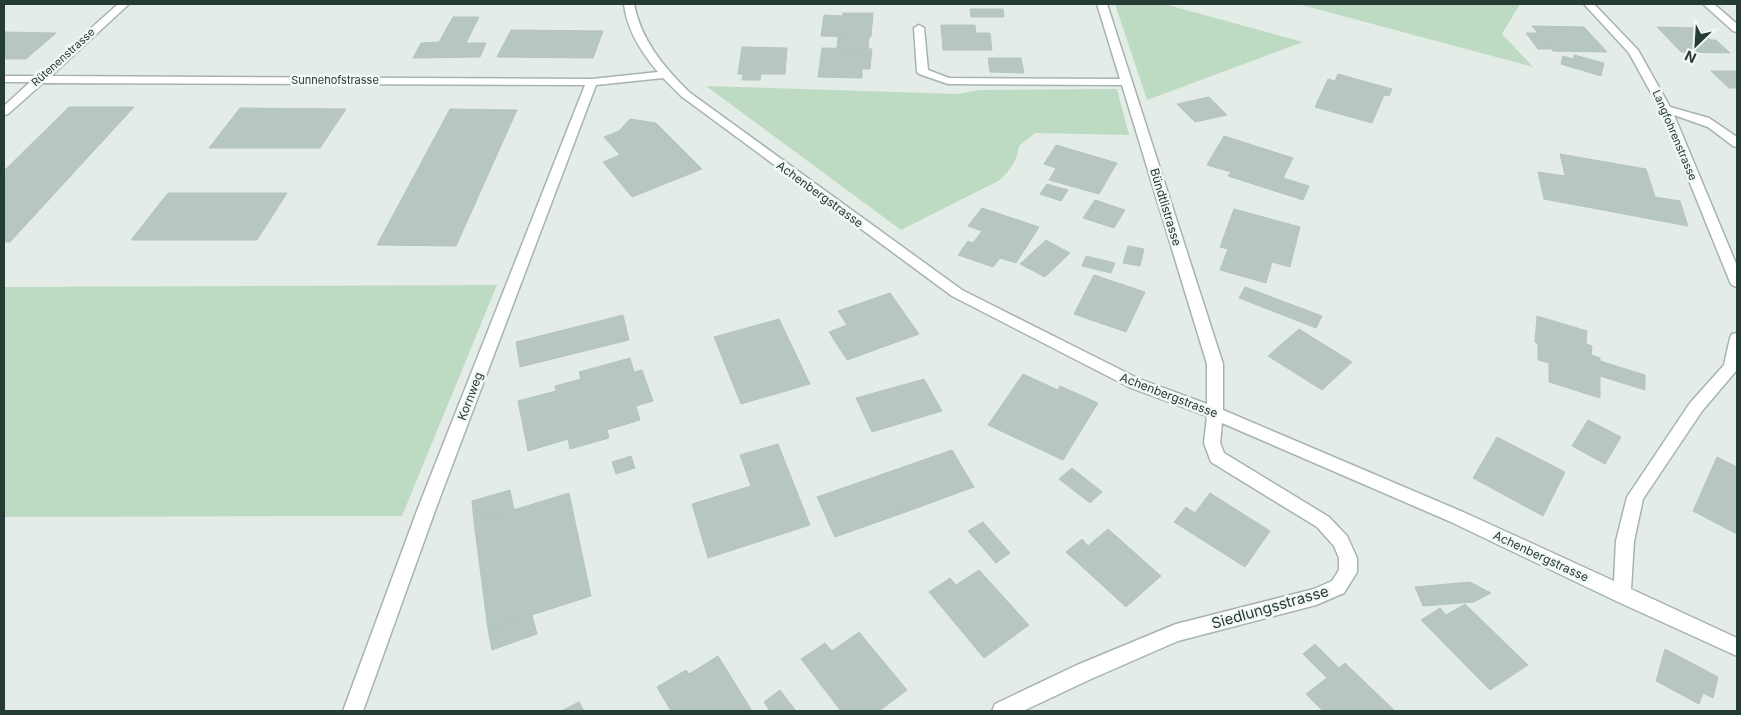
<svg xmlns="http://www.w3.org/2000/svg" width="1741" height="715" viewBox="0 0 1741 715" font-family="Inter,sans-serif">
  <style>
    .green { fill: #bddbc3 }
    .building { fill: #b8c6c0; stroke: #b5c5bd }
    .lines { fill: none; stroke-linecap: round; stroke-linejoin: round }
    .minor-casing { stroke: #a6b4ad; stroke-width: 3 }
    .minor { fill: #fff; fill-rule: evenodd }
    .labels { text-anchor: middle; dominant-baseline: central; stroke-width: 5; stroke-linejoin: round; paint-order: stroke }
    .far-street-label { font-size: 11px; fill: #243c33; stroke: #f3f8f5 }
    .street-label { font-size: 12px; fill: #243c33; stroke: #f3f8f5 }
    .near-street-label { font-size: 15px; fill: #243c33; stroke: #f3f8f5 }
  </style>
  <rect width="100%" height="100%" fill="#e3ece7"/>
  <g class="green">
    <polygon points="1115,4 1164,4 1303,42 1147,100"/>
    <polygon points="1298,4 1520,4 1502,34 1533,67"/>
    <path d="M706,86l252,8 22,-4 137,-1 12,46 -94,-2 -16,13c-2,15 -8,23 -19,34l-99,50z"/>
    <polygon points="497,285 402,516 4,517 4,287"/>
  </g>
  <g class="building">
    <polygon points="970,9 1003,9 1004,17 971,17"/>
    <polygon points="843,13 873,13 871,37 821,36 824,15 842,16"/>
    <polygon points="453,17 479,17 466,43 486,43 480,57 413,58 421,43 439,42"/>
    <polygon points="941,25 975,25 976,33 990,33 992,50 943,50"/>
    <polygon points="1532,26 1584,27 1607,52 1553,51"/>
    <polygon points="1657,27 1699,28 1711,40 1716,40 1730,53 1681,52"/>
    <polygon points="511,30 603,31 593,58 497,57"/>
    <polygon points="4,32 56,33 26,59 4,59"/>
    <polygon points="1526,33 1538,33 1551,49 1538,49"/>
    <polygon points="838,37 869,37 868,49 837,48"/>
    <polygon points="742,47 787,48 785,74 761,74 760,80 742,80 743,74 738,74"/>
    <polygon points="822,48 872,49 870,69 862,69 862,78 818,77"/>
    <polygon points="1574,55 1604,63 1601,76 1561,64 1563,56 1573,59"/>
    <polygon points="988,58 1021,58 1024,73 990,72"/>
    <polygon points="1711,71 1737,71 1737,88 1729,88"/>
    <polygon points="1338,74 1392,89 1389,96 1384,95 1372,123 1315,107 1328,79 1335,81"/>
    <polygon points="1209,97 1227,115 1195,122 1177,104"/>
    <polygon points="69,107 134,107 10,242 4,242 4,171"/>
    <polygon points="240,108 346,109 320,148 209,148"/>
    <polygon points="450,109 517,110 456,246 377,245"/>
    <polygon points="630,119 656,123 702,169 632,197 603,162 620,155 604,137 619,131"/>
    <polygon points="1224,136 1293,158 1283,178 1309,186 1303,200 1228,176 1231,172 1207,165"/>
    <polygon points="1056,145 1117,163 1099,194 1049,180 1056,168 1044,164"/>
    <polygon points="1560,154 1646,169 1655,197 1680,201 1688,226 1544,199 1538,172 1565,176"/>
    <polygon points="1047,184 1068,190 1061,201 1040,194"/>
    <polygon points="168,193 287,193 257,240 131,240"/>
    <polygon points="1095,200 1125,210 1114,228 1083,218"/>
    <polygon points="982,208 1039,227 1016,263 1000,258 993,267 958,255 968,241 973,243 982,231 968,226"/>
    <polygon points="1234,209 1300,227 1290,267 1272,262 1266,283 1220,270 1228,249 1220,247"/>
    <polygon points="1046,240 1070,253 1045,277 1020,264"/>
    <polygon points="1128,246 1144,249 1140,266 1123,263"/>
    <polygon points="1086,256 1115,263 1111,273 1082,266"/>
    <polygon points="1094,275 1145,292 1126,332 1074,314"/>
    <polygon points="1245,287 1322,316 1316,328 1239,298"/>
    <polygon points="890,293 919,334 847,360 829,332 847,325 838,311"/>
    <polygon points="623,315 629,340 520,367 516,342"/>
    <polygon points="1537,316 1587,331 1586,344 1592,346 1591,355 1600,358 1600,361 1645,375 1645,390 1600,376 1600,398 1549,382 1549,363 1538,360 1538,345 1535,342"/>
    <polygon points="779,319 810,384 741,404 714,337"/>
    <polygon points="1299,329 1352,362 1322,390 1268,356"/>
    <polygon points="630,358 634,372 642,370 653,401 636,406 640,420 607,430 609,438 570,449 568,439 528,451 518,401 556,391 555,386 581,379 579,372"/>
    <polygon points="1023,374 1058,390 1060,386 1098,403 1063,460 988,425"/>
    <polygon points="924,379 942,411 872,432 856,398"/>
    <polygon points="1588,420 1621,437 1605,464 1572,446"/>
    <polygon points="1497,437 1565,472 1543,516 1473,478"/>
    <polygon points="778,444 810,525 708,558 692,504 751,486 740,455"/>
    <polygon points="952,450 974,487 903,513 883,474"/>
    <polygon points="631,456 635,468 616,474 612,462"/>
    <polygon points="1717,457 1737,467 1737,534 1693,511"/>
    <polygon points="1072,468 1102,492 1090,503 1059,479"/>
    <polygon points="883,474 903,513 835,537 817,497"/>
    <polygon points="510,490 514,510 474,522 472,501"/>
    <polygon points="569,493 591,596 488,629 474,522"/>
    <polygon points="1210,493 1270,531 1245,567 1174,522 1186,507 1195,513"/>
    <polygon points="983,522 1010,553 996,563 968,531"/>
    <polygon points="1108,529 1161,576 1126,607 1066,552 1082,539 1088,546"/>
    <polygon points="979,570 1029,625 984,658 929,592 950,578 956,585"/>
    <polygon points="1470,582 1491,593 1474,602 1423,606 1415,587"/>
    <polygon points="1465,604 1528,665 1490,690 1421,620 1440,608 1446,615"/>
    <polygon points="532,615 537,634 492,650 488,629"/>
    <polygon points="859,632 907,690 879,711 841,711 801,659 825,643 832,651"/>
    <polygon points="1315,644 1339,668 1345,663 1395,711 1323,711 1306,694 1327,678 1303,654"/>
    <polygon points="1665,649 1718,677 1713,698 1703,693 1699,704 1656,681"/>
    <polygon points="718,656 752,711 671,711 657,687 686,670 689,674"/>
    <polygon points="780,690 796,711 770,711 764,702"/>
    <polygon points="579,702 584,711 561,711"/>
  </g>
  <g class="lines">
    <g class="minor-casing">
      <g id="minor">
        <path d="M118,4h11l-78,72 541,3 66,-7c-17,-20 -31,-42 -34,-68h10c7,36 29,62 55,88l273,198 177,89 68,25v-40l-85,-279 -174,-1 -29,-10 -2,-2 -3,-44 5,-3 5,3 4,42 21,8 171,1 -23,-75h10l116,360v46l240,102 151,69 2,-40 11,-44 63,-94 34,-38 6,-27 2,-4 5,-1 -1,38 -34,40 -59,88 -9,42 -3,48 106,49v18l-121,-55 -165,-79 -229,-99 -2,20 4,10 105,64 18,19 10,22v14l-13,21 -28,12 -138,36 -87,38 -68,32h-31l3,-7 82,-39 99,-41 138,-35 18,-8 7,-11v-12l-5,-12 -17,-19 -106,-65 -7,-19 3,-27 -78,-29 -177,-91 -271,-200 -18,-18 -67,7 -160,423 -73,203h-20l75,-203 167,-423 -542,-2 -35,31 -4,1v-9l26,-24h-26v-6h34z"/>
        <polygon points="1584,4 1594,4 1638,50 1670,107 1709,118 1737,137 1737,147 1733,146 1708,127 1674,115 1737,266 1737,287 1732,285 1730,282 1660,109 1629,53"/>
        <polygon points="1703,4 1714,4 1737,24 1737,32 1733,31"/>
      </g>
    </g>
    <use href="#minor" class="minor"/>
  </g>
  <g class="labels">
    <g class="far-street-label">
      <text transform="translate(63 57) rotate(-42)">Rütenenstrasse</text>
      <text x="335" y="80">Sunnehofstrasse</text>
      <text transform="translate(1675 135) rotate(67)">Langfohrenstrasse</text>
    </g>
    <g class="street-label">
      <text transform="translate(820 194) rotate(36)">Achenbergstrasse</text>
      <text transform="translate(1166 207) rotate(73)">Bündtlistrasse</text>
      <text transform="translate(1169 395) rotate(21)">Achenbergstrasse</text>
      <text transform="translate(470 396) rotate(-69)">Kornweg</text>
      <text transform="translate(1541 556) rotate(25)">Achenbergstrasse</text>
    </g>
    <g class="near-street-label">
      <text transform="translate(1270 607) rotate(-16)">Siedlungsstrasse</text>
    </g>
  </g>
  <rect width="1741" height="715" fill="none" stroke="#243c33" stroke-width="10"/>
  <g transform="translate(1696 45) rotate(205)" stroke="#f3f8f5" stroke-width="4" paint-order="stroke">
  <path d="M0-4L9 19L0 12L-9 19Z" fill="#243c33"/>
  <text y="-8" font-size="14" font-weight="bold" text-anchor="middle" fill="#243c33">N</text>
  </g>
</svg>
